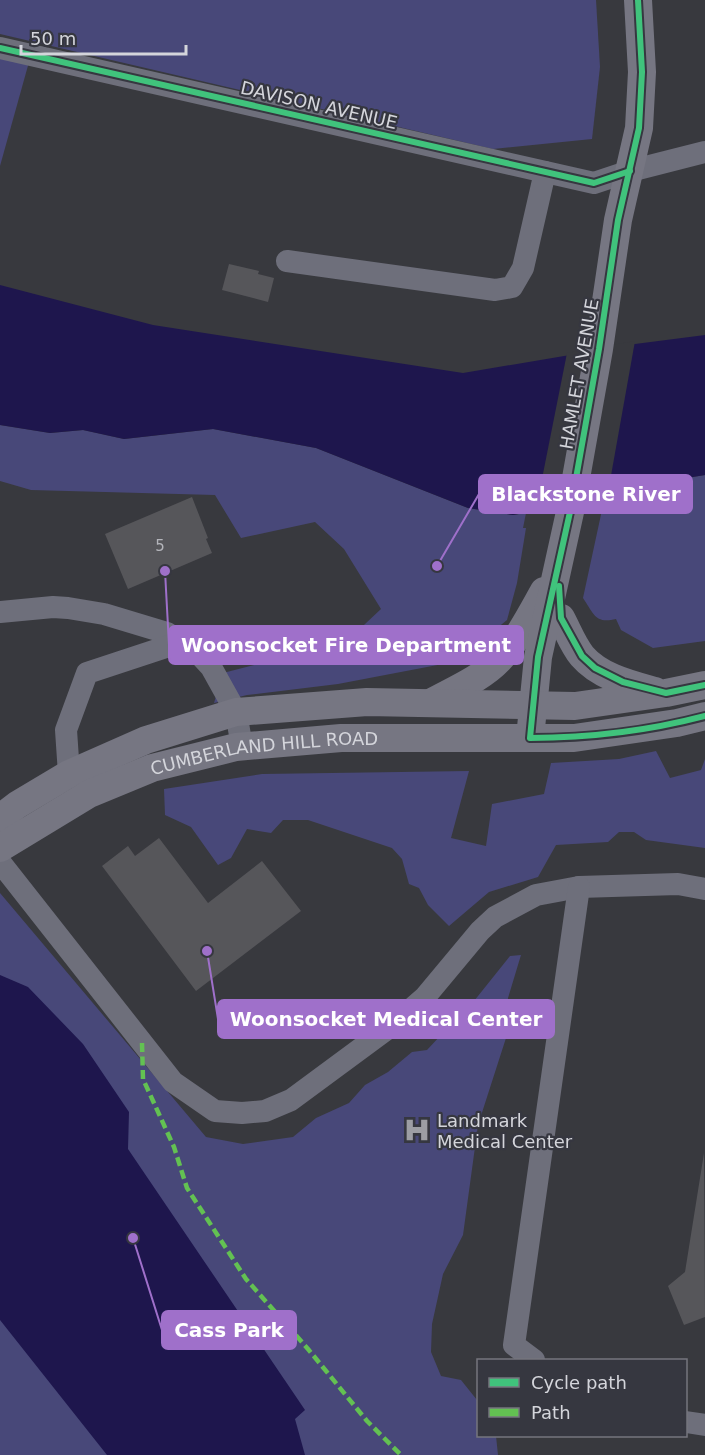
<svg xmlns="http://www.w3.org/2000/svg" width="705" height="1455" viewBox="0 0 705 1455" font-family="'DejaVu Sans',sans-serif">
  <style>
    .green { fill: #484879 }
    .water { fill: #1e164d }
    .pier { fill: #38393e }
    .building { fill: #56565a }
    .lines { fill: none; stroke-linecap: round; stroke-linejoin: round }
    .minor { stroke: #6e6f7b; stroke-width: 22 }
    .major { stroke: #767682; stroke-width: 28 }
    .quiet { stroke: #63c152; stroke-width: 4.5; stroke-dasharray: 9 4.5; stroke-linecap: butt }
    .cycleway-casing { stroke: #363740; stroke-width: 10 }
    .cycleway { stroke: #40c37c; stroke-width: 6 }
    .labels { text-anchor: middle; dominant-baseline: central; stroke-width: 4.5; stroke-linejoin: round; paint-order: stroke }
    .number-label { font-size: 15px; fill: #b4b5bb }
    .street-label { font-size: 18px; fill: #d4d5db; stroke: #363740 }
    .poi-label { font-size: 18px; fill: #d4d5db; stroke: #363740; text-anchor: start }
    .leader { fill: none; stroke: #9f70ca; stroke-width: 2 }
    .callout-dot { fill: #9f70ca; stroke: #363740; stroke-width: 2 }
    .callout { fill: #9f70ca; stroke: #9f70ca; stroke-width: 2 }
    .callout-label { font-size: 20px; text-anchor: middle; font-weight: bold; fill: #fff }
  </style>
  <rect width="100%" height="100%" fill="#38393e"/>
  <g class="green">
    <polygon points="0,0 596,0 600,67 592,139 493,149 0,34"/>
    <polygon points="0,56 29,62 0,166"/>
    <polygon points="0,425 50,433 83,430 124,439 213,429 316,448 468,508 513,515 526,513 523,528 526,528 517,583 507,620 480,642 448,663 338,684 247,695 214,703 223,673 289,656 333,654 381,609 344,549 315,522 241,538 215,495 31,490 0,481"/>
    <path d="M705,475v166l-52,7 -32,-18 -5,-11c-21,5 -22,-5 -33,-21l22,-102 63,-15z"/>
    <polygon points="656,751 670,778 701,770 705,759 705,848 646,840 634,832 619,832 608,842 556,845 538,877 489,892 449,926 428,905 419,888 409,884 402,859 392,848 308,820 283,820 271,833 247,829 231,858 218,865 191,827 165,815 164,789 262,774 469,771 451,838 486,846 492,804 544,794 551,763 619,759"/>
    <polygon points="0,893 206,1137 243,1144 293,1137 316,1118 349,1103 365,1085 388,1072 412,1052 427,1050 441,1035 459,1032 471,1015 470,1006 510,956 521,955 508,998 506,1038 478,1125 463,1235 443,1274 432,1324 431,1352 441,1376 461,1380 477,1400 478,1436 496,1436 498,1455 0,1455"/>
  </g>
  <g class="water">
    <polygon points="0,285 153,325 463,373 635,344 705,335 705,475 668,481 575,503 513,515 468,508 316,448 213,429 124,439 83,430 50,433 0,425"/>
    <polygon points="0,975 28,987 83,1044 129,1112 128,1149 305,1410 295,1419 305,1455 107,1455 0,1320"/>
  </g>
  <polygon class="pier" points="635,341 607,498 535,514 567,353"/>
  <g class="building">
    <polygon points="229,264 259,271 258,274 274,278 268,302 222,290"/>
    <polygon points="192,497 208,538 206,539 212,553 128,589 105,534"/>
    <polygon points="159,838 208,903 262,861 301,911 196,991 102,866 128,846 135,856"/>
    <polygon points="704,1153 705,1317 684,1325 668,1286 685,1272"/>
  </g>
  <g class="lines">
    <g class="minor">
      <polyline points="0,48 594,183 630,171 705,152"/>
      <polyline points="287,261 495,290 512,287 523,268 545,172"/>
      <polyline points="0,612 53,607 68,608 104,614 167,633 199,654 211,667 236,712 242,747"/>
      <polyline points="69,774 66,730 87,673 181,642"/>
      <polyline points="0,862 173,1082 215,1111 242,1113 265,1111 291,1100 394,1024 425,997 480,931 495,917 536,895 579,887 678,884 705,889"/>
      <polyline points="534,1360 514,1345 579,887"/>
      <polyline points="686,1422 705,1425"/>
    </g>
    <g class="major">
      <path d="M561,618c7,13 12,27 21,38 18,21 48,28 73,35"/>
      <path d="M432,702c22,-12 50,-24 67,-42 19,-20 32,-46 45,-69"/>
      <polyline points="530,738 538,657 570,512 599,349 618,220 639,128 642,72 638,0"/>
      <polyline points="0,818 17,805 69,774 146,740 236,712 367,702 575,706 666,693 705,685"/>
      <path id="s1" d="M0,848l89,-54 63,-26 84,-21 105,-9h233l103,-15 28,-7"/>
    </g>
    <polyline class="quiet" points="142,1043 143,1079 174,1147 187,1188 246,1279 308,1349 367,1421 401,1455"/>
    <g class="cycleway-casing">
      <g id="cycleway">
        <path d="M638,0l4,72 -3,56 -21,92 -19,129 -29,163 -32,145 -8,81c59,0 118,-7 175,-22"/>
        <polyline points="0,48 594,183 630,171"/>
        <polyline points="559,586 561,618 582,656 595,668 623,682 666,693 705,685"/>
      </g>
    </g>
    <use href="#cycleway" class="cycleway"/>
  </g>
  <defs>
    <g id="hospital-bare" transform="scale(2.07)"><path d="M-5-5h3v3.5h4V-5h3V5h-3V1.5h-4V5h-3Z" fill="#9d9ea4" stroke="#363740" stroke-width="2.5" paint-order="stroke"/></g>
  </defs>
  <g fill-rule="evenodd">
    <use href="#hospital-bare" x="417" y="1130"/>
  </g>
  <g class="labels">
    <g class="number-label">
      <text x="160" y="546">5</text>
    </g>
    <g class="street-label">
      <text transform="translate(319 105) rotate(13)">DAVISON AVENUE</text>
      <text transform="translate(579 374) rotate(-80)">HAMLET AVENUE</text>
      <text stroke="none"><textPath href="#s1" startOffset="286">CUMBERLAND HILL ROAD</textPath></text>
    </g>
    <g class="poi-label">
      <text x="437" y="1120">Landmark<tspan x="437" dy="21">Medical Center</tspan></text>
    </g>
  </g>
  <path class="leader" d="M437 566L479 494M165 571L169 645M207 951L218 1019M133 1238L162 1330"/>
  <g class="callout-dot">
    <circle cx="437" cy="566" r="6"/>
    <circle cx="165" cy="571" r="6"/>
    <circle cx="207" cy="951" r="6"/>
    <circle cx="133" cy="1238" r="6"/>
  </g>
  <g class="callout">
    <rect x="479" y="475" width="213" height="38" rx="6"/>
    <rect x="169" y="626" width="354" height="38" rx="6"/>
    <rect x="218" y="1000" width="336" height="38" rx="6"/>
    <rect x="162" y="1311" width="134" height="38" rx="6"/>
  </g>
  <g class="callout-label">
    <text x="586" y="501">Blackstone River</text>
    <text x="346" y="652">Woonsocket Fire Department</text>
    <text x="386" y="1026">Woonsocket Medical Center</text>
    <text x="229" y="1337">Cass Park</text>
  </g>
  <rect x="477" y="1359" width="210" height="78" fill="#363740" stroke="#75767e" stroke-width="1.5"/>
  <rect x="489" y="1378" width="30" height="9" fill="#40c37c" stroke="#75767e" stroke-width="1.5"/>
  <text x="531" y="1389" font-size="18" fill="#d4d5db">Cycle path</text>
  <rect x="489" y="1408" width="30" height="9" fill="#63c152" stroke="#75767e" stroke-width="1.5"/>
  <text x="531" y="1419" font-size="18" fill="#d4d5db">Path</text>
  <path d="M21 45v9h165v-9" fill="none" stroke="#d4d5db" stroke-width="3"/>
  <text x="30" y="45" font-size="18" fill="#d4d5db" stroke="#363740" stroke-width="4.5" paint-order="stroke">50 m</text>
</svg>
